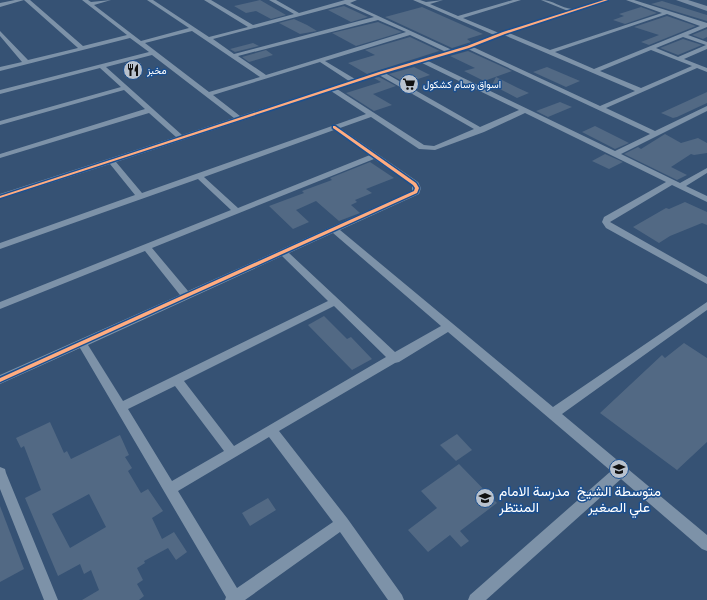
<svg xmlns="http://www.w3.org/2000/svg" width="707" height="600" viewBox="0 0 707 600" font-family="'Titillium Web',Vazirmatn,sans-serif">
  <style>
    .building { fill: #526984; fill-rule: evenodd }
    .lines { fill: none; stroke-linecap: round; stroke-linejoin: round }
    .minor { fill: #7d92a8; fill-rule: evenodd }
    .secondary { fill: #798da4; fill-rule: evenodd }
    .cycleway-casing { stroke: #1b4f8f; stroke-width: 3 }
    .cycleway { fill: #ffac80; fill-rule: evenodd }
    .labels { text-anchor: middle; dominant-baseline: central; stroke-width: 3; stroke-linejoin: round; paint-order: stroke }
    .far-poi-label { font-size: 10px; fill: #fff; stroke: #1b4f8f; text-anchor: start }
    .near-poi-label { font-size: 14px; fill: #fff; stroke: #1b4f8f; text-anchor: start }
  </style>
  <rect width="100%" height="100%" fill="#365274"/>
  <g class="building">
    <polygon points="260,0 286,15 271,19 256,11 246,13 234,6"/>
    <polygon points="662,1 707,15 707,21 651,4"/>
    <polygon points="344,6 368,17 351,22 328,10"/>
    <polygon points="422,7 483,34 467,39 471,42 452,48 385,17"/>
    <polygon points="641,7 657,13 625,24 613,20 624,16 619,14"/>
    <polygon points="667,16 696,26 649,45 641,42 659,35 634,27"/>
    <polygon points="294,19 307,25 317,31 300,34 279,23"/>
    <polygon points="378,22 402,32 356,46 332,33"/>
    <polygon points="707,29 707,37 703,39 692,35"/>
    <polygon points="410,37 442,52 439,51 367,74 348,63 375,55 365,50"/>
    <polygon points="683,39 702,45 678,55 660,48"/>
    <polygon points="253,43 259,46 235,52 230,49"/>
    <polygon points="266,50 273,55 249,62 242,57"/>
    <polygon points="468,51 512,71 484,81 464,71 475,68 450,56"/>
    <polygon points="414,67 430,75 406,83 389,74"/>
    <polygon points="547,67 580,81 566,87 533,72"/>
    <polygon points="379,77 396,86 373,94 392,105 374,111 346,93 381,82 374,78"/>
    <polygon points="496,77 518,88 529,93 517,98 492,85"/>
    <polygon points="707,92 707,103 677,117 673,118 661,113"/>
    <polygon points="560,102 572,107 548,117 536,111"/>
    <polygon points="595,126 629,143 615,149 582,132"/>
    <polygon points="665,134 681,143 698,138 707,143 707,153 694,155 691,154 671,167 687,175 677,180 624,154 638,147 641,149"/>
    <polygon points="605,154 623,162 609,169 592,161"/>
    <polygon points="370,162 394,178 366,189 372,193 355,200 357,202 351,205 360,213 352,216 339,221 316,201 296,210 309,222 293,229 269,206 304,193 302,191 332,180 330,178"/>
    <polygon points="685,202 707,212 707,225 702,223 670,236 659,243 633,227 666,208 669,209"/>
    <polygon points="324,316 347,339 351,337 372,359 352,370 308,325"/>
    <polygon points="684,343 707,358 707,442 677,470 600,413 662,355 665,358"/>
    <path d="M50,422l14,31 3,-2 4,8 49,-24 9,20 -4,2 7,11 -4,3 13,22 7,-4 15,22 -11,7 10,21 12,-7 13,20 -11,8 -8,-12 -24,13 1,2 -8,5 6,12 -6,4 7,12 -5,4h-57l17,-10 -8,-20 -7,4 -4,-10 -22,12 -33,-78 16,-8 -17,-44 -3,2 -5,-10zM89,494l17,33 -36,21 -18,-34z"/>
    <polygon points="457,434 472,450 456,461 440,445"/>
    <polygon points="459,464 497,503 460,531 469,541 461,547 450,535 428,552 408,530 437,508 421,491"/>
    <polygon points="268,498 276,510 250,526 242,513"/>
    <polygon points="0,506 24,569 0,582"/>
  </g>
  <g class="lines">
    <g class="minor">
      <path d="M15,0h15l53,46 44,-11 -45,-35h6l3,2 20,-2 -17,5 47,36 48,-13 -42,-28h6l56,37 39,-10 -44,-27h7l42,25 41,-11 -25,-14h7l23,13 46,-13h12l-7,3 102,47 42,-15 -81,-35h7l6,2 17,-2 -13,4 28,12 55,-16h8l-58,18 36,15 69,-22 -27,-11c12,0 20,8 31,9 9,1 26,-9 38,-9l-101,33 41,17 112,-37 -36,-13h8l73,23v4l-19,8 19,7v7l-23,10 23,9v4l-10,-4 -91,40 49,23 52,-25v5l-86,43 59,29 27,-15v5l-21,13 21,10v6l-35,-17 -62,37 97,55v7l-101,-56 -4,-6 2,-5 62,-35 -141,-69 -41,19 -49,18 -16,-1 -48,-32 -31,11 78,54 3,6 -2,6 -79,36 213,177 154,-105v8l-145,104 145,121v16l-5,-2 -81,-70 -135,121h-18l2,-5 141,-124 -163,-139 -49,30 -4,1 -116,68 68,87 55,77 2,5h-16l-48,-68 -95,68h-20l1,-3 -146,-249 -80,36v-9l180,-80 -35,-44 -145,58v-7l231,-92 -33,-31 -198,70v-6l135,-48 -25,-31 -110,35v-5l176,-57 -27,-24 -149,45v-4l145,-45 -21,-19 -124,35v-4l121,-34 -21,-19 -100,26v-4l149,-38 -19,-14 -130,33v-4l22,-5 -22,-26v-5l28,29 50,-12 -54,-48 -24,7v-4zM345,4l29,13 -140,37 -21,-15zM667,14l33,12 -106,43 -39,-17zM378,20l28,12 -140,43 -28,-19zM192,31l68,46 -51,15 -64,-49zM410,35l36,17 -91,27 -30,-18zM504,35l131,56 -35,15 -127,-59zM683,37l23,8 -28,12 -22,-9zM468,49l182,85 -35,17 -187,-90zM651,50l41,16 -51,22 -41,-17zM152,55l82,63 -52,17 -76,-68zM320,62l29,19 -109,35 -27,-21zM422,63l97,47 -39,17 -95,-54zM379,75l95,54 -40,17 -10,-1 -87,-56zM331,91l35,23 -224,79 -26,-31zM334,130l36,25 -132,53 -34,-31zM374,159l38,26v6l-224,100 -36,-43zM333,233l108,93 -46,26 -106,-99zM282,256l46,45 -205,100 -35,-56zM334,306l52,51 -152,89 -50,-65zM175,386l49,65 -52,30 -44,-72zM269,437l64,85 -96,66 -59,-97z"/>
      <polygon points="0,467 5,469 6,473 58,600 44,600 0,489"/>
    </g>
    <polygon class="secondary" points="676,0 688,0 707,6 707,11"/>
    <g class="cycleway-casing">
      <g id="cycleway">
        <polygon points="604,0 608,0 505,34 469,48 381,74 0,198 0,196 379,72 467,46 503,32"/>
        <polygon points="333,126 335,126 416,183 419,188 417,193 0,382 0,378 414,191 415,188 413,185 333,128"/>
      </g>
    </g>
    <use href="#cycleway" class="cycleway"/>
  </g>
  <defs>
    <g id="restaurant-disc" transform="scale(1)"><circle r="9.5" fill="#b9c2ce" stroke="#1b4f8f"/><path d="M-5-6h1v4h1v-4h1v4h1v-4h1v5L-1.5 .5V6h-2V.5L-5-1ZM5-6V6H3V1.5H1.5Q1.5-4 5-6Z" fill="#111"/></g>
    <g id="supermarket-disc" transform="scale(1)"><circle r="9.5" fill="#b9c2ce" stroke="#1b4f8f"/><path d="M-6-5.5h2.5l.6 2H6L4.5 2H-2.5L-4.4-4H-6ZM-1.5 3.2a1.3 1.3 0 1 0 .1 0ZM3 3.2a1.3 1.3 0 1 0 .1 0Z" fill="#111"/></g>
    <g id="school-disc" transform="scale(1)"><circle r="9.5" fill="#b9c2ce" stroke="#1b4f8f"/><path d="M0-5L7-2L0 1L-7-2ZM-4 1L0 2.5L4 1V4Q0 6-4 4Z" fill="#111"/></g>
  </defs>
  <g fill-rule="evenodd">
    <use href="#restaurant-disc" x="133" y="70"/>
    <use href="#supermarket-disc" x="409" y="84"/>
    <use href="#school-disc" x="619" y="469"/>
    <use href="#school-disc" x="485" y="498"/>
  </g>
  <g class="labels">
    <g class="far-poi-label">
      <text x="147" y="70">مخبز</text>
      <text x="423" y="84">اسواق وسام كشكول</text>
    </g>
    <g class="near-poi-label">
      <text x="499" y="490">مدرسة الامام<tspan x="499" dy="16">المنتظر</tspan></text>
      <text x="619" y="490" text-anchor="middle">متوسطة الشيخ<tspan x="619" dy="16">علي الصغير</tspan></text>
    </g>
  </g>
</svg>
